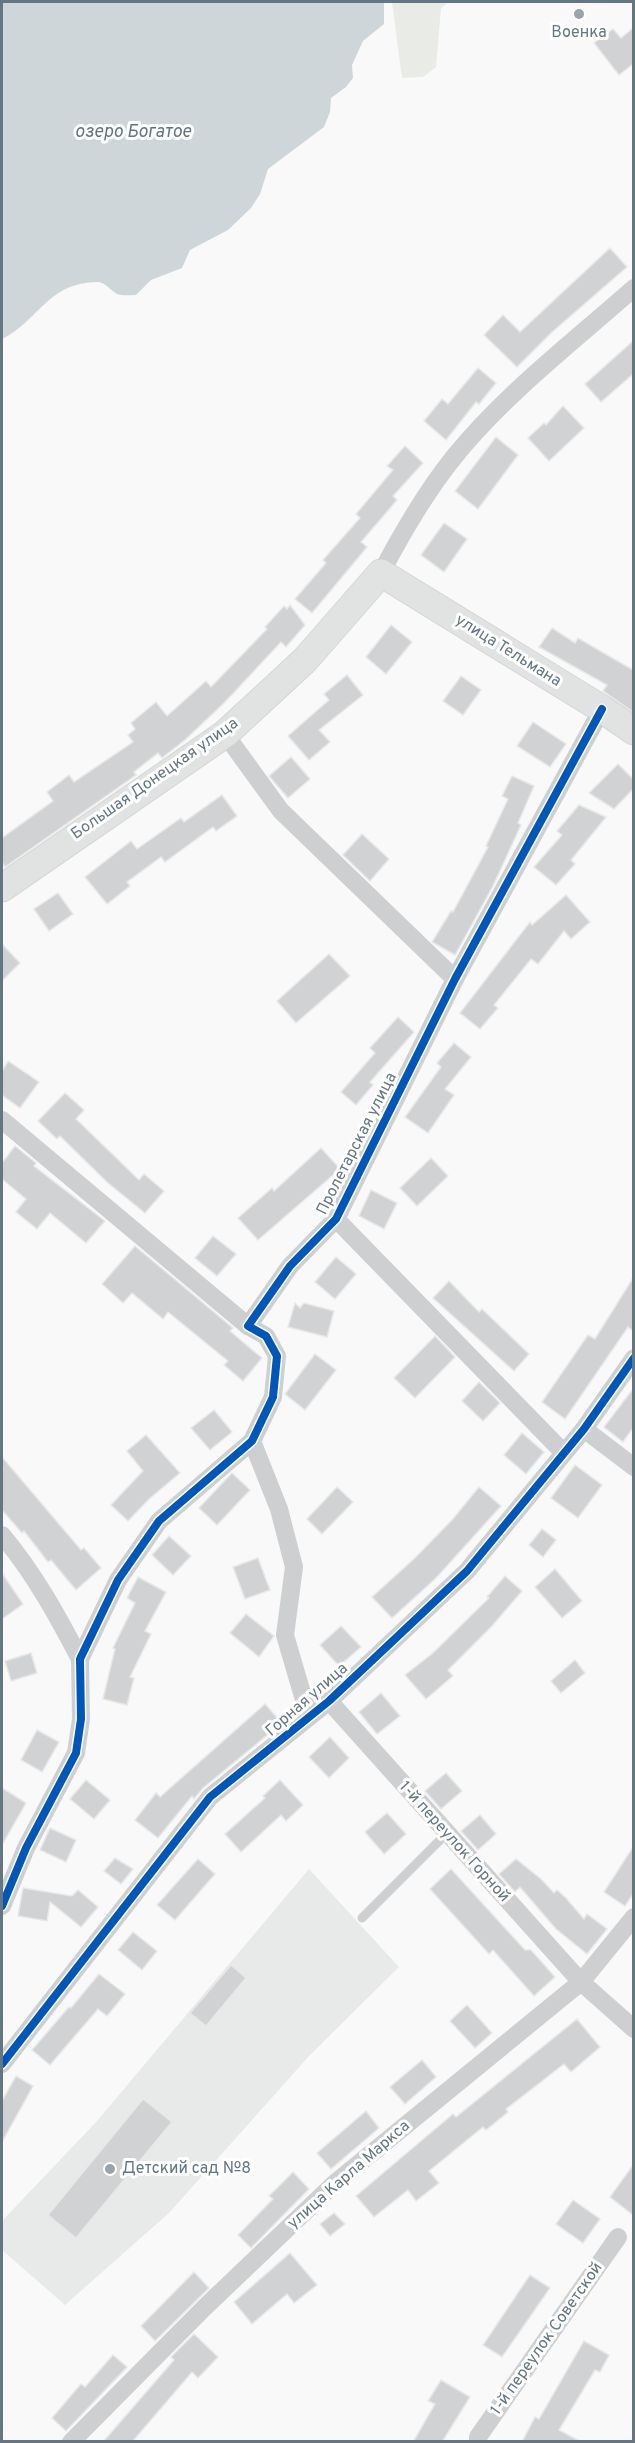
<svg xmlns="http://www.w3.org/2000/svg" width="635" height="2443" viewBox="0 0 635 2443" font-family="Overpass,sans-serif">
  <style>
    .built { fill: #e8e9e9 }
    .green { fill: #e8ebe6 }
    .water { fill: #ced6d9 }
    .building { fill: #d0d2d3; stroke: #e8e8e8; stroke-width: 1.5 }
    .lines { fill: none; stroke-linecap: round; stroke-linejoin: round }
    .secondary-casing { stroke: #d5d6d7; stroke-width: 29 }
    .lane { stroke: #cecfd0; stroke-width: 9 }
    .street { stroke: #cecfd0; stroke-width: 18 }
    .secondary { stroke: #e1e2e2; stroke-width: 27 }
    .cycleway-casing { stroke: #fff; stroke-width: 11 }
    .cycleway { stroke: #0057b8; stroke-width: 8 }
    .poi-dot { fill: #99a4ac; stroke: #fff; stroke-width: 2 }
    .labels { text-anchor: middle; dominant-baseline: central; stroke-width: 6; stroke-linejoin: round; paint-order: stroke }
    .poi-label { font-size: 16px; fill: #657683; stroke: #fff }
    .street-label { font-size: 16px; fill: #657683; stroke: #fff }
    .water-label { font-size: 18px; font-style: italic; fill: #60757c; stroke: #fff }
  </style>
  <rect width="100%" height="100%" fill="#f9f9f9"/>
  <polygon class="built" points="309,1869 399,1967 309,2056 169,2213 65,2305 2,2250 2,2221 97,2121"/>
  <polygon class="green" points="392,2 449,2 441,8 436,67 423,77 402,78"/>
  <path class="water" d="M2,2h382v22l-21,17 -11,24 1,13 -7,9 -15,11 -1,14 -6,15 -56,42 -8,25 -9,14 -23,22 -38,20 -8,18 -31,12 -15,15c-6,0 -14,1 -19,-1 -7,-4 -12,-12 -20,-12 -50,1 -58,39 -95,57z"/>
  <g class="building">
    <polygon points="633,28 633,64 619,75 594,43 613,29 621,38"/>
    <polygon points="610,248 627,267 551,333 517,367 484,335 503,315 520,332"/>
    <polygon points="633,341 633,374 601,402 585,384"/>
    <polygon points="478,368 496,383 479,404 476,402 446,440 424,421 442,399 448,404"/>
    <polygon points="563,406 584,428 549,461 528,438 544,423 546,425"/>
    <polygon points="496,437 518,455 478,509 455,491"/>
    <polygon points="405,446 423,463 393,496 397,500 361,542 367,547 312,613 295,599 326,563 323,560 360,518 356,514 393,470 387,466"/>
    <polygon points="444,523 467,539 444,572 421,555"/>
    <polygon points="290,605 305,625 286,647 281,642 225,702 186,739 162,758 158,753 134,772 136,775 5,867 2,862 2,838 53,801 47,792 69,775 74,782 133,742 128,735 135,729 131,723 156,702 167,716 206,681 211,687 267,629 265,627 284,606 287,609"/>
    <polygon points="391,625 412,642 386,674 366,657"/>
    <polygon points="552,628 575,643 578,638 633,670 633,712 603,691 607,685 539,647"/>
    <polygon points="347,675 363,695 319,730 330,742 309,760 288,736 329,700 324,694"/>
    <polygon points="461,676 481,690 463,715 443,701"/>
    <polygon points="533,722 566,744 550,767 517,746"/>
    <polygon points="291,757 310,779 288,798 269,776"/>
    <polygon points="618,764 633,779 633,789 614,809 589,793"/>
    <polygon points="512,776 534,786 518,823 521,825 493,886 455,955 432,942 451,911 453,912 488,847 486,846 508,799 502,796"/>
    <polygon points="222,795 237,816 216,831 213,827 165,862 161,857 127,882 130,886 107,904 85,877 131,841 137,849 181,818 184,822"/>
    <polygon points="579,805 606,817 571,860 575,864 556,885 534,867 562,835 557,831"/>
    <polygon points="362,834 389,859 370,881 343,855"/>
    <polygon points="58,893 73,914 49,931 34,909"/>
    <polygon points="566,895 590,922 571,939 564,931 538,964 531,959 494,1005 498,1008 480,1029 460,1013 530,922 532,925"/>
    <polygon points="2,944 20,963 2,981"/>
    <polygon points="329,954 350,976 296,1023 277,1001"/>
    <polygon points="398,1017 414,1032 370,1082 373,1085 356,1105 341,1092 375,1053 370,1048"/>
    <polygon points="454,1043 471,1057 445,1089 454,1095 428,1133 405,1117 441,1067 437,1063"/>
    <polygon points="8,1061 39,1082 20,1108 2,1095 2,1071"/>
    <polygon points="65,1093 84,1110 76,1119 139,1180 144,1174 164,1191 145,1213 108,1183 60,1136 57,1139 38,1121"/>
    <polygon points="15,1146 36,1163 34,1166 105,1221 86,1243 50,1213 37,1229 16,1212 26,1199 2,1179 2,1163"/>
    <polygon points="321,1148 340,1169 258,1240 238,1218 272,1188 274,1191"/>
    <polygon points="431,1158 448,1176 417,1206 400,1188"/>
    <polygon points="371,1190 397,1203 384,1229 359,1216"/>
    <polygon points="213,1236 236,1254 217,1276 195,1258"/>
    <polygon points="135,1246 233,1328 230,1331 262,1358 243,1381 224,1365 228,1361 168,1312 163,1319 132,1293 123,1303 102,1284"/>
    <polygon points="336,1257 356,1274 335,1299 315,1282"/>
    <polygon points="633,1278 633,1331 628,1327 565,1419 542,1402 588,1335 595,1339"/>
    <polygon points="449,1281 479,1312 482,1309 529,1354 514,1371 433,1298"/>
    <polygon points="295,1303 300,1308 304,1303 334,1311 327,1337 288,1327"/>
    <polygon points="435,1336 455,1357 415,1398 394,1378"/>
    <polygon points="315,1354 336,1370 305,1410 285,1394"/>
    <polygon points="479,1382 500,1403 483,1421 462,1401"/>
    <polygon points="633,1389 633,1428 623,1442 604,1427"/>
    <polygon points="214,1410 232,1432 210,1450 191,1428"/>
    <polygon points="522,1433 544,1452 526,1474 504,1455"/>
    <polygon points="146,1435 180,1473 149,1499 128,1521 111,1505 143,1471 127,1451"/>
    <polygon points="2,1457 81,1550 84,1548 101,1568 76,1590 51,1560 48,1562 24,1531 22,1533 2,1510"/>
    <polygon points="575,1465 602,1485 578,1518 551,1498"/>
    <polygon points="232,1473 250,1490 217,1525 199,1508"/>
    <polygon points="337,1487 353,1502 322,1534 307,1519"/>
    <polygon points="479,1487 501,1506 436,1578 392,1618 372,1597 415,1558 453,1519"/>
    <polygon points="542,1529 556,1540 543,1557 529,1545"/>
    <polygon points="169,1536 191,1556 173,1575 152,1555"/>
    <polygon points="258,1558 270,1590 245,1599 233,1567"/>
    <polygon points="555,1569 582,1601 562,1618 535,1587"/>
    <polygon points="2,1573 23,1604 2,1619"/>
    <polygon points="505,1576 522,1591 492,1626 448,1670 453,1676 426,1699 405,1675 433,1653 489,1598 487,1597"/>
    <polygon points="138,1577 166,1592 145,1631 151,1634 130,1677 134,1678 127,1705 103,1699 115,1649 113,1648 135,1603 127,1598"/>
    <polygon points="246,1614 274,1636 259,1657 230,1633"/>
    <polygon points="341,1626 361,1647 339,1666 320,1645"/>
    <polygon points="31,1653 37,1673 11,1681 5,1661"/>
    <polygon points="575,1660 585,1673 561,1693 551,1681"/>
    <polygon points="381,1693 400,1716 377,1734 359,1712"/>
    <polygon points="265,1704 282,1723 203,1788 194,1799 192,1796 158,1838 135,1820 156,1793 160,1797"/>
    <polygon points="37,1730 59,1742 42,1772 21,1760"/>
    <polygon points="330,1737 349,1758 329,1778 309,1757"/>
    <polygon points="446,1773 462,1791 441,1809 425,1791"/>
    <polygon points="86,1780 110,1800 94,1819 70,1799"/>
    <polygon points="280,1780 303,1805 286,1821 281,1815 241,1852 225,1834 265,1798 263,1796"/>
    <polygon points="2,1788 26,1803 2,1845"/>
    <polygon points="387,1813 406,1834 384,1854 365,1832"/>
    <polygon points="480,1815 496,1834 478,1850 461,1831"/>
    <polygon points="50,1828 76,1840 66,1862 40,1850"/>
    <polygon points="633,1847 633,1894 625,1906 604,1892"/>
    <polygon points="115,1858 133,1869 121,1884 104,1871"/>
    <polygon points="198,1859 215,1874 175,1920 157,1905"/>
    <polygon points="516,1859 541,1879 554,1893 557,1890 566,1898 584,1919 587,1914 607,1929 587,1954 556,1929 520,1887 515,1892 499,1874"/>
    <polygon points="451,1869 525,1950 531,1950 555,1977 534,1996 493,1950 489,1954 430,1889"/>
    <polygon points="23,1888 72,1896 78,1890 98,1907 81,1927 50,1902 47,1921 18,1916"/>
    <polygon points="133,1932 157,1951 142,1970 118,1950"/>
    <polygon points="231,1965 246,1978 206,2026 190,2013"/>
    <polygon points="99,1974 125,1994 107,2016 98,2009 50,2065 32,2050 69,2007 71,2008"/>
    <polygon points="467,2005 492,2033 475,2048 450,2021"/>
    <polygon points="577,2019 600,2047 571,2072 564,2064 506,2109 508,2112 486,2130 483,2127 429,2171 439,2183 416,2201 408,2190 374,2217 356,2196 453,2114 456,2117"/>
    <polygon points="422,2060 436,2077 405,2104 390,2087"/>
    <polygon points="16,2076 33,2086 2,2142 2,2101"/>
    <polygon points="143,2099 172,2122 76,2238 48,2215"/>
    <polygon points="366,2111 379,2128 331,2169 317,2153"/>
    <polygon points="633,2165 633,2215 610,2197"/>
    <polygon points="293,2172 309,2189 251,2248 238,2235 273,2199 269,2196"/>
    <polygon points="573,2200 600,2219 583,2243 556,2224"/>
    <polygon points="334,2213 345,2224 330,2236 320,2224"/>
    <polygon points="290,2253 317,2285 294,2303 287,2294 252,2324 234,2302"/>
    <polygon points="194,2272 209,2288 155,2341 141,2326"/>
    <polygon points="530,2275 550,2288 502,2357 483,2345"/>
    <polygon points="194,2334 218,2357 198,2378 192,2372 132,2442 103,2442 174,2360 171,2357"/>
    <polygon points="584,2341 609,2355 600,2372 595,2370 559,2430 581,2442 522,2442 535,2417 539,2419"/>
    <polygon points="113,2355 127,2367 66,2431 52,2418 81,2384 85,2387"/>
    <polygon points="441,2380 470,2397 442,2442 413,2442 435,2404 428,2401"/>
  </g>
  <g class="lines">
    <g class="secondary-casing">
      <polyline id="secondary" points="2,888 225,734 305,660 381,573 602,709 634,731"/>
    </g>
    <polyline class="lane" points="362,1918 446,1834"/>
    <g class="street">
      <path d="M381,573c21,-40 44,-80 73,-116 51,-63 119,-115 180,-169"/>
      <polyline points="225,734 281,811 455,979"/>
      <polyline points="2,1120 248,1326"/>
      <polyline points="336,1219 564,1453"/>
      <polyline points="584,1429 634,1467"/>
      <polyline points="252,1441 279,1509 294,1567 285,1635 309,1717"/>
      <path d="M2,1535c32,38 55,80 78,124"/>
      <polyline points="329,1701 581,1982 634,2029"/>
      <polyline points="2,1906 26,1848 76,1753 81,1719 80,1659 118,1580 159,1521 252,1441 273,1397 277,1356 266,1336 248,1326 290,1266 336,1219 455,979 602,709"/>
      <polyline points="2,2064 210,1797 329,1701 467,1571 584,1429 634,1358"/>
      <polyline points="71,2442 204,2308 335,2183 581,1982 634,1917"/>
      <polyline points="478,2442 478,2437 618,2237"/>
    </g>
    <use href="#secondary" class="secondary"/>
    <g class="cycleway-casing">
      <g id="cycleway">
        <polyline points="2,1906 26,1848 76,1753 81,1719 80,1659 118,1580 159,1521 252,1441 273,1397 277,1356 266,1336 248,1326 290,1266 336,1219 455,979 602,709"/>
        <polyline points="2,2064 210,1797 329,1701 467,1571 584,1429 634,1358"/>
      </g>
    </g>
    <use href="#cycleway" class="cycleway"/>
  </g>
  <g class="poi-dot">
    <circle cx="579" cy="14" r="6"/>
    <circle cx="110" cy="2169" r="6"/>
  </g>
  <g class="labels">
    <g class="poi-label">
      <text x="579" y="33">Военка</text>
      <text x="122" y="2169" text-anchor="start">Детский сад №8</text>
    </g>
    <g class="street-label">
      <text transform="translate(508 651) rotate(32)">улица Тельмана</text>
      <text transform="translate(155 779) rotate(-35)">Большая Донецкая улица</text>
      <text transform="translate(357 1144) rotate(-63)">Пролетарская улица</text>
      <text transform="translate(307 1700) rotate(-41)">Горная улица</text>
      <text transform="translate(454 1842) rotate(48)">1-й переулок Горной</text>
      <text transform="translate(349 2175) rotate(-41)">улица Карла Маркса</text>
      <text transform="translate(547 2339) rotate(-55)">1-й переулок Советской</text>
    </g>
    <g class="water-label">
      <text x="133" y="132">озеро Богатое</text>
    </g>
  </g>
  <rect width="635" height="2443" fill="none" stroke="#657683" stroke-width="6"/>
</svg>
